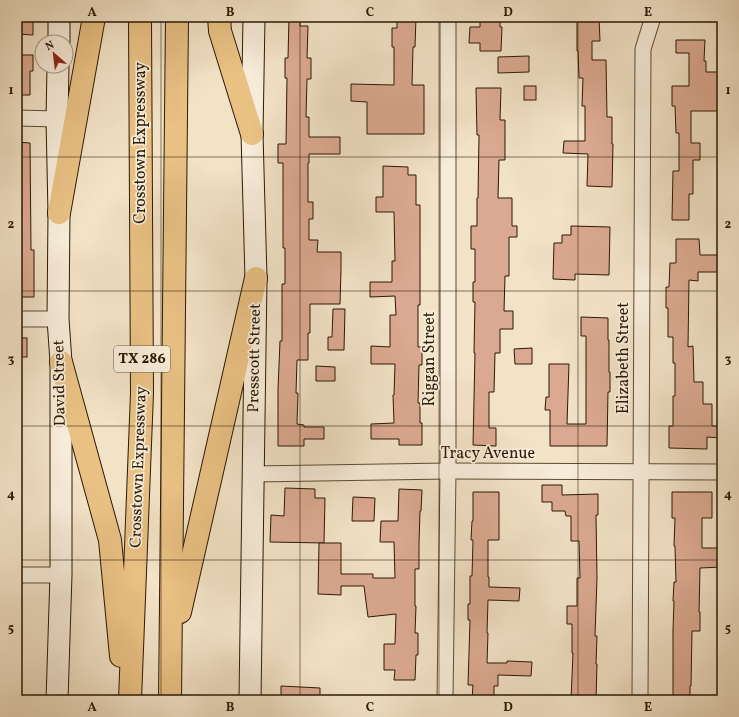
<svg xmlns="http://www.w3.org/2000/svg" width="739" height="717" viewBox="0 0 739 717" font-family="Vollkorn,serif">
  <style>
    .building { fill: #dba991; stroke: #2a1903 }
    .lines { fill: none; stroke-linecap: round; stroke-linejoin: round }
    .street-casing { stroke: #5c4b34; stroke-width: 17 }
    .secondary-casing { stroke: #2a1903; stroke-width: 23 }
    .highway-casing { stroke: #2a1903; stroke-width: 24 }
    .street { stroke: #f7ecda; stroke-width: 15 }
    .secondary { stroke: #f7ecda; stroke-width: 21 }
    .highway { stroke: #e9c183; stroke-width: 22 }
    .grid { fill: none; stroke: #2a1903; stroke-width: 1; stroke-opacity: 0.55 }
    .labels { text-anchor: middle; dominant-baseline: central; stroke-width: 3.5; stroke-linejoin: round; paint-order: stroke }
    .shield { fill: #f7ecda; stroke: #685844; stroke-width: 1 }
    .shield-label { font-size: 15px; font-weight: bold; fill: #2a1903 }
    .street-label { font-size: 16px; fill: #2a1903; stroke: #f7ecda }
    .neatline { fill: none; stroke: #2a1903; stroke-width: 1.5 }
    .grid-label { font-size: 13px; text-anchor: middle; font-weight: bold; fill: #2a1903 }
  </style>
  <rect width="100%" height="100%" fill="#f2e2c6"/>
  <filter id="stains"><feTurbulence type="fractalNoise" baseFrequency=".005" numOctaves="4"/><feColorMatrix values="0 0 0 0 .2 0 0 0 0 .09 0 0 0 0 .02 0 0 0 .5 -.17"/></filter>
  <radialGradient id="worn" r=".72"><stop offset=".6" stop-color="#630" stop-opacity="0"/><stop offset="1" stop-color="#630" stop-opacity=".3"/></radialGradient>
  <g class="building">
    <polygon points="289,17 300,17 300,26 308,26 307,58 311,58 311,79 307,79 306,117 309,117 309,137 340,137 340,154 309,154 309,163 308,163 308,202 313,202 313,219 309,219 309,240 318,240 317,252 341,252 341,270 340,304 310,304 310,333 308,333 308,360 297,360 296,393 298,393 297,424 304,425 304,427 324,427 324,439 304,439 304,446 278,446 278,389 280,341 282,341 282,284 285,284 285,248 283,248 283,163 278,163 278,144 286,144 287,78 285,78 285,58 288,58"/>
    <polygon points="397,17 416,17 415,47 413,47 412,85 424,85 424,134 367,134 367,102 351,101 351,84 394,85 394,47 392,47 392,28 397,28"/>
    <polygon points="480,17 500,17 500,27 502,27 501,51 480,51 480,43 469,43 470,27 480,27"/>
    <polygon points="577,17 599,17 600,41 592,41 592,60 606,60 607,117 612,117 612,144 613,144 612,187 587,186 588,154 563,153 564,141 585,141 585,106 582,106 583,78 579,78 578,51 577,51"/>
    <polygon points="17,18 33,18 33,35 17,34"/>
    <polygon points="676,40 705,40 704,61 706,61 706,72 722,72 722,111 691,111 691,143 700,143 700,160 693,160 693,194 689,194 689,220 672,220 673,171 679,171 679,133 676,133 675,106 672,106 672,86 689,86 689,53 676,53"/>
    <polygon points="17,55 33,55 33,71 30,71 30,95 17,95"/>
    <polygon points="529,56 529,72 498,73 498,57"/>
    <rect x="524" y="86" width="12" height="14"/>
    <polygon points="476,88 501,88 500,120 505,120 505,160 499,160 498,198 512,198 512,226 517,226 517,237 509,237 509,276 505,276 504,311 513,311 513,329 500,329 500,353 495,353 494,392 489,392 489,428 496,428 496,446 473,445 475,353 474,353 475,302 473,302 473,282 475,282 475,249 471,249 471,226 477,226 477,198 478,198 479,135 477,135"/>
    <polygon points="17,142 30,143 31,250 34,250 34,297 17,297"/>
    <polygon points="383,166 408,167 408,175 416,175 416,205 420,205 420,305 418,305 418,347 422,347 422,365 419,365 418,403 420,403 420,423 422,423 422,445 399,445 399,439 371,439 371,424 394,423 393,395 394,395 395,364 371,364 371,346 390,347 390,315 396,315 395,296 370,297 370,282 392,282 392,261 395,261 394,212 376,212 376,197 383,197"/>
    <polygon points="571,226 610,227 609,275 575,274 575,280 553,279 554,243 562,243 562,235 571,235"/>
    <polygon points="676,239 699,239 700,255 722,255 722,272 698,272 698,281 689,280 688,347 693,346 694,382 703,382 703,404 712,404 712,426 722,426 722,438 707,437 707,449 669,448 669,426 673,426 673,396 675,396 675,363 673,363 673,337 668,337 668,308 666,308 666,287 669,287 670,263 676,263"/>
    <polygon points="333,309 345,309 344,350 328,350 328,337 332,337"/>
    <polygon points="581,317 608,318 608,340 609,340 609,372 610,372 610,392 608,392 607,446 550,446 550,410 545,410 546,397 549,397 549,364 569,364 567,424 586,424 586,336 581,336"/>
    <rect x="17" y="338" width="10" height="19"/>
    <polygon points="532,348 532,364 515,364 514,349"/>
    <polygon points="316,366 335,367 335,381 316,381"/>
    <polygon points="542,485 562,485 562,495 598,494 598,515 596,515 597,578 595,636 597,636 596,664 597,664 596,700 571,700 573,653 572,653 572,624 567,624 567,606 577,606 577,578 580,578 579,541 571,541 571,516 566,516 565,511 552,511 552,502 542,502"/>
    <polygon points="285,488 315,489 315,498 325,498 324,543 270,542 271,515 284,516"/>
    <polygon points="399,489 422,490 421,511 420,511 419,543 419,569 415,569 415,606 416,606 415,633 418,633 418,655 416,655 415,680 394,680 395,670 384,670 384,644 395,644 396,614 368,617 364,586 341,586 341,595 318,594 319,543 341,543 341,574 373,574 373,578 395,578 394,542 380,542 381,521 398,521"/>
    <polygon points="473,492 499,492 499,540 488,540 488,577 489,577 489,587 520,588 519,601 488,600 487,633 488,633 487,663 507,663 507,661 532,662 531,676 498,675 498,686 494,686 494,700 472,700 473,685 468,685 470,620 468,620 468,604 470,604 470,576 472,576 473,540 471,540 472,521 473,521"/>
    <polygon points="672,492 712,492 712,518 702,518 702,548 722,548 722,567 700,568 699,612 700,612 700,631 692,631 691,686 690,686 690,700 673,700 673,630 674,601 673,601 674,582 676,582 675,546 674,546 675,518 672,518"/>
    <polygon points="353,497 375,498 374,521 352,521"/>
    <polygon points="281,686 320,688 320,700 281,700"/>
  </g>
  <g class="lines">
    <g class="street-casing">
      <g id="street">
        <polyline points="17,118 57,119"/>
        <polyline points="17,319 58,319"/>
        <polyline points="253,474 448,471 722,472"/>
        <polyline points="17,575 61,575"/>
        <polyline points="445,700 448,471 448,17"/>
        <polyline points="640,700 643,49 653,17"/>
      </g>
    </g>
    <g class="secondary-casing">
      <g id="secondary">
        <polyline points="59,42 59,17"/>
        <polyline points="57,700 61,575 61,362 58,319 59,213 57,119 58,66"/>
        <polyline points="250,700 256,278 252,134 254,17"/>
      </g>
    </g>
    <g class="highway-casing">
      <g id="highway">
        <polyline points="219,17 220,31 252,134"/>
        <polyline points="59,213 94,17"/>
        <polyline points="61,362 110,540 121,656"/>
        <polyline points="180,612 256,278"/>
        <polyline points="130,700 142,393 140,17"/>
        <polyline points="170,700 177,17"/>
      </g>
    </g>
    <use href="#street" class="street"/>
    <use href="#secondary" class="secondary"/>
    <use href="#highway" class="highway"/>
  </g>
  <path class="grid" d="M161,17v683M300,17v683M439,17v683M578,17v683M17,157h705M17,291h705M17,426h705M17,560h705"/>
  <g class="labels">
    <rect class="shield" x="114" y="346" width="56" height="26" rx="3"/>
    <g class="shield-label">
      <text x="142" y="359">TX 286</text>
    </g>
    <g class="street-label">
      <text transform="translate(141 143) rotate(-90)">Crosstown Expressway</text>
      <text transform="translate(255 358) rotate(-89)">Presscott Street</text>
      <text transform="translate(624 358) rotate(-90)">Elizabeth Street</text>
      <text transform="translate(430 359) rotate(-90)">Riggan Street</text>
      <text transform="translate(60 383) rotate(-91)">David Street</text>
      <text x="488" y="454">Tracy Avenue</text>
      <text transform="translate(139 467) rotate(-88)">Crosstown Expressway</text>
    </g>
  </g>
  <rect width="739" height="717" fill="none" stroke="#f2e2c6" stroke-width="44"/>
  <g transform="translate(54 54) rotate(332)"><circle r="19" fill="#f7ecda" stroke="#a59884"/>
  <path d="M0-3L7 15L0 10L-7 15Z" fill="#8f2418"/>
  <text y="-6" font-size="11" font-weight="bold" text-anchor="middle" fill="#2a1903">N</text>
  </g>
  <rect x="22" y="22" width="695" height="673" class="neatline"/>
  <g class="grid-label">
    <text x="92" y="16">A</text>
    <text x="230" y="16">B</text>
    <text x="370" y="16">C</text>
    <text x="508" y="16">D</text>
    <text x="648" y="16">E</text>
    <text x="11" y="94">1</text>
    <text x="728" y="94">1</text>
    <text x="11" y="228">2</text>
    <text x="728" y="228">2</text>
    <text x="11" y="363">3</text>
    <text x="728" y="363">3</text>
    <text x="11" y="498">4</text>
    <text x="728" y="498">4</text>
    <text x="11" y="632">5</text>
    <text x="728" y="632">5</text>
    <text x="92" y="711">A</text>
    <text x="230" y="711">B</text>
    <text x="370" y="711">C</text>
    <text x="508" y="711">D</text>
    <text x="648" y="711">E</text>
  </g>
  <rect width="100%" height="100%" filter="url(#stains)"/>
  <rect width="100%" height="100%" fill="url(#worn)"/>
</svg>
